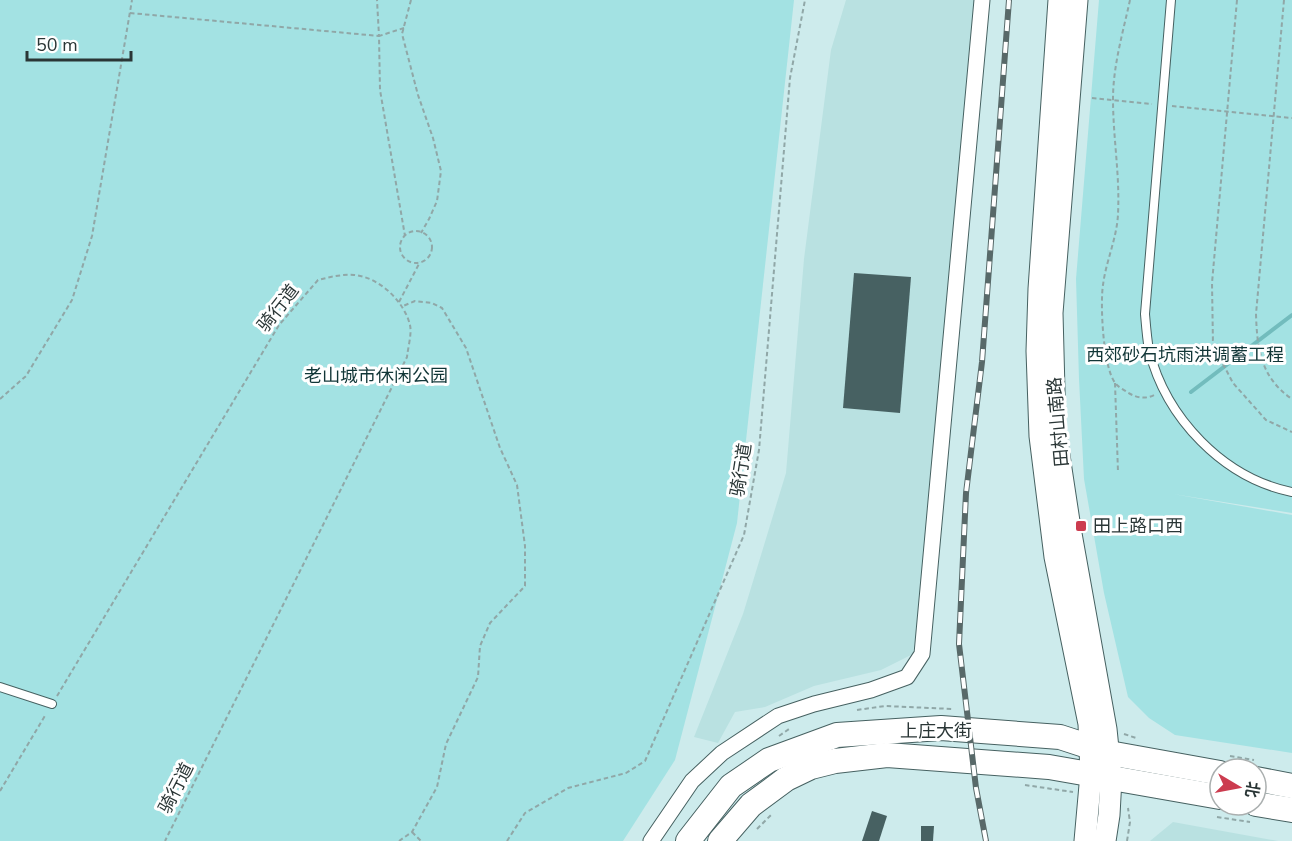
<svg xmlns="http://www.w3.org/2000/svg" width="1292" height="841" viewBox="0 0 1292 841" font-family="'Nunito Sans','Noto Sans SC',sans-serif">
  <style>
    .built { fill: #b9e1e1 }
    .green { fill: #a3e2e3 }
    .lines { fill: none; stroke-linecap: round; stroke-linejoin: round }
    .stream { stroke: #72bcbd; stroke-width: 4 }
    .building { fill: #476162 }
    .lane-casing { stroke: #466161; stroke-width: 10 }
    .street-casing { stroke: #466161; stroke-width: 17 }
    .secondary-casing { stroke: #466161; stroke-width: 23 }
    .primary-casing { stroke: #466161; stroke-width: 26 }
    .path { stroke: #90a7a7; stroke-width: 2; stroke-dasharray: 4.5 3; stroke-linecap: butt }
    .lane { stroke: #fff; stroke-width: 8 }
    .street { stroke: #fff; stroke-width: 15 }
    .secondary { stroke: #fff; stroke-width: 21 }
    .primary { stroke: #fff; stroke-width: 24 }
    .rail-casing { stroke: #586969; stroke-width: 6 }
    .rail { stroke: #fff; stroke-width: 4; stroke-dasharray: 11; stroke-linecap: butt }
    .poi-dot { fill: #cc3c4f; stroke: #fff; stroke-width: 2 }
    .labels { text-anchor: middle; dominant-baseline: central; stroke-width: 6; stroke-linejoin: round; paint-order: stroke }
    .street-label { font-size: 18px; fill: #2a3636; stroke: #fff }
    .park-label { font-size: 18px; fill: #113637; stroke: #fff }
    .poi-label { font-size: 18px; fill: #2a3636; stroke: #fff; text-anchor: start }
  </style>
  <rect width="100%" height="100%" fill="#cdebec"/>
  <g class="built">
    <polygon points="846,0 981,0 927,551 913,654 881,670 814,686 765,707 735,712 718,743 694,737 743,614 786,473 804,259 831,50"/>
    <polygon points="1173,822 1278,841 1150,841"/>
  </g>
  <g class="green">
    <polygon points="0,0 794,0 737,523 675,760 623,841 0,841"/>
    <polygon points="1099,0 1292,0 1292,513 1173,494 1292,515 1292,753 1175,735 1149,718 1128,697 1104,593 1084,479 1079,379 1076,279"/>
  </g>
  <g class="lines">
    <polyline class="stream" points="1191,392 1292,315"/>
  </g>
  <g class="building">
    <polygon points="854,273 911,277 900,413 843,408"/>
    <polygon points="872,811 887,816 879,841 862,841"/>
    <polygon points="921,826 934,826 933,841 921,841"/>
  </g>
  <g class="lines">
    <g class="lane-casing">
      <g id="lane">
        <path d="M1171,0l-26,314c1,12 2,25 4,36 17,68 74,128 143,142"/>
        <polyline points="0,687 52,704"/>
      </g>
    </g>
    <g class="street-casing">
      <polyline id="street" points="651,841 692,781 722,753 778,716 814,704 871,690 907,677 922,654 982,0"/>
    </g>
    <g class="secondary-casing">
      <g id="secondary">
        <polyline points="1059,0 1039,289 1037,351 1040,436 1055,557 1089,724 1091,774 1085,841"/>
        <polyline points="1077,0 1052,313 1055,429 1070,528 1106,729 1111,778 1109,815 1105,841"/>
      </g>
    </g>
    <g class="primary-casing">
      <g id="primary">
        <polyline points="1256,779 1292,786"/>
        <polyline points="1256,804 1292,810"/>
        <polyline points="688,841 731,786 769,760 837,735 941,728 1060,737 1109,753 1220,773"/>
        <polyline points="720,841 751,805 786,779 811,767 835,761 887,755 1049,767 1220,797"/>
      </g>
    </g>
    <g class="path">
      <polyline points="411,0 402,34 418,95 433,138 441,171 437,201 429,219 421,233"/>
      <path d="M1130,0c-7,32 -17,66 -17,99 0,39 7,76 5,115 -1,24 -12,47 -15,71 -3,19 0,85 13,99 2,3 7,5 11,8 9,6 19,8 29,2"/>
      <polyline points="1237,0 1212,283 1213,345 1233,383 1266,420 1292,432"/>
      <path d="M1284,0l-28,314c1,35 5,64 36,85"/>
      <polyline points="130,13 379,36 377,0"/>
      <polyline points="404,28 379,36 380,90 405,236"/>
      <polyline points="1092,98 1152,104"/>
      <polyline points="1172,106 1292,118"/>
      <circle cx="416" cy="247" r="16"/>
      <polyline points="399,302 420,262"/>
      <polyline points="1115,383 1118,472"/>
      <polyline points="0,399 26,376 72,300 92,236 132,0"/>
      <path d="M57,696l222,-371 39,-45c12,-3 24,-6 36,-5 25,2 50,26 56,50 2,9 -2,22 -3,32l-242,484"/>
      <polyline points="857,710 885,706 953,709"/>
      <polyline points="1124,734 1136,738"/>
      <polyline points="779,736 789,729"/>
      <polyline points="1230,756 1254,760"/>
      <polyline points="1025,785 1073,792"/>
      <polyline points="0,791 46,714"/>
      <polyline points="1217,817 1250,822"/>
      <polyline points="757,829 772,814"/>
      <polyline points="412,832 421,841"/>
      <polyline points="399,841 412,832 437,787 446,744 478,677 480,646 490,623 525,586 525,546 517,485 500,448 466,348 442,308 432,303 415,301 403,306"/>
      <polyline points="507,841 525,813 568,788 626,773 645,761 744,535 759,450 790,78 805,0"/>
      <polyline points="1127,841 1130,822 1128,808"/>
    </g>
    <use href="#lane" class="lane"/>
    <use href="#street" class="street"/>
    <use href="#secondary" class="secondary"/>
    <use href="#primary" class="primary"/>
    <g class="rail-casing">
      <polyline id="rail" points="986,841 976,788 959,644 966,493 982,362 1009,0"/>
    </g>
    <use href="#rail" class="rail"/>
  </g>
  <rect class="poi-dot" x="1075" y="520" width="12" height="12" rx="3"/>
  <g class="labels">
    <g class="street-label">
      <text transform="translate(278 308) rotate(-52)">骑行道</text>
      <text transform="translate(1058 422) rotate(-95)">田村山南路</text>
      <text transform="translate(741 470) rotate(-81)">骑行道</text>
      <text x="936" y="731">上庄大街</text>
      <text transform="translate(176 788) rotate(-63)">骑行道</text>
    </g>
    <g class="park-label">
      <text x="1185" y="355">西郊砂石坑雨洪调蓄工程</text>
      <text x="376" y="376">老山城市休闲公园</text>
    </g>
    <g class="poi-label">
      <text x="1093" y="526">田上路口西</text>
    </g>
  </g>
  <g transform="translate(1238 787) rotate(100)"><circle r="28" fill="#ffffff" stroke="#aaafaf" stroke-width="1.5"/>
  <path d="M0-4.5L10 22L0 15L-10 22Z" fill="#cc3c4f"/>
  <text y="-9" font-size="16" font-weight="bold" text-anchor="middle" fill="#2a3636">北</text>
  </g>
  <path d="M27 51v9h104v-9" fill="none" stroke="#2a3636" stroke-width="3"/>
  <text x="36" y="51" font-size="18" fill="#2a3636" stroke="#ffffff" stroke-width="4.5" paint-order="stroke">50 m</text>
</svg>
